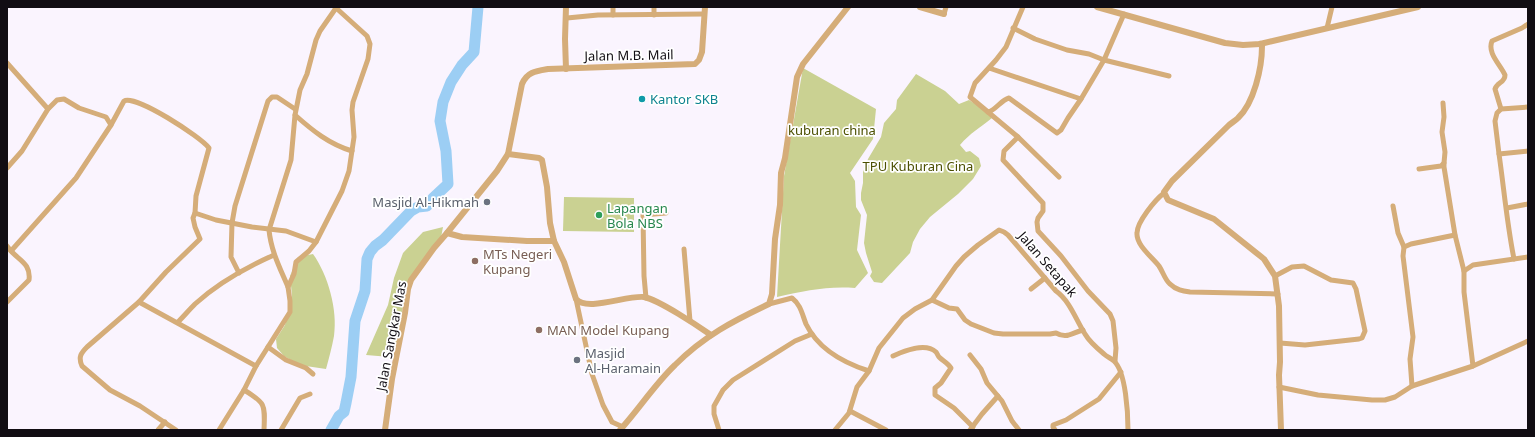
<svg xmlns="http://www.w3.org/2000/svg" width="1535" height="437" viewBox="0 0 1535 437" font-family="'Noto Sans',sans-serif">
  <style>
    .green { fill: #cad192 }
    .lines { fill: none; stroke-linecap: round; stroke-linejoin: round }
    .river { stroke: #9ccef4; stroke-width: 11 }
    .minor { stroke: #d5ad79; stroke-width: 5 }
    .tertiary { stroke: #d5ad79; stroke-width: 6 }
    .culture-dot { fill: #0f9aa8; stroke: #fff; stroke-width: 1.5 }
    .worship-dot { fill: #6b7280; stroke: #fff; stroke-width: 1.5 }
    .leisure-dot { fill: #2e9e5b; stroke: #fff; stroke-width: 1.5 }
    .education-dot { fill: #8d6e63; stroke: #fff; stroke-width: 1.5 }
    .labels { text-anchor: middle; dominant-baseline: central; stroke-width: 3.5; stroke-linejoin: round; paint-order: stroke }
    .street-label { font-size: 13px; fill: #110d13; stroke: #fff }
    .culture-label { font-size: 13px; fill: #0d838f; stroke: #fff; text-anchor: start }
    .park-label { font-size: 13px; fill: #4b4f00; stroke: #fff }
    .worship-label { font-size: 13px; fill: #5b616d; stroke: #fff; text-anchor: end }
    .leisure-label { font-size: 13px; fill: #27864d; stroke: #fff; text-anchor: start }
    .education-label { font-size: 13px; fill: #785e54; stroke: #fff; text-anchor: start }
  </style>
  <rect width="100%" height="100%" fill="#faf4fe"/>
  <g class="green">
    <path d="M803,68l73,41 -3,30 -23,34 5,8 1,26 5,8 -4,35 11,23 -13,15c-29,-2 -50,3 -78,9l7,-121z"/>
    <path d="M916,74l29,17 14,13 10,-4 11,7 12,11c-12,10 -22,15 -32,27l6,7 4,-1 9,7 2,8 -8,13 -15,15 -28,23 -10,12 -7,13 -3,11 -28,30 -8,-1 -4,-6 2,-4 -6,-19 -2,-10 3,-28 -6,-15v-7l2,-10v-11l5,-13 13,-22 3,-14 12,-14 1,-9z"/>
    <polygon points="564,197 634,198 634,232 563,231"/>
    <polygon points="443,227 440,243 417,273 404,300 397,343 390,357 366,355 388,305 394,278 403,253 423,232"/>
    <path d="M313,254c15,21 25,56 21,82 -2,11 -5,22 -8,33l-27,-4 -15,-9 -7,-8 -1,-9 9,-14 7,-29 -2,-20 8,-19z"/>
  </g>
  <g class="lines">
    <polyline class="river" points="331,430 339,416 344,412 346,403 351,377 355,321 365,291 367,259 370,252 375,246 383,240 411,211 418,207 427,206 433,198 448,184 446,151 440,121 443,102 451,82 462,65 474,52 478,7"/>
    <g class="minor">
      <polyline points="613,7 613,15"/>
      <path d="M1023,7l-17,40 -10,13 -21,23 -5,14 18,15c8,-2 13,-12 21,-14l48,35 4,-3 7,-12 13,-19 23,-39 20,-46"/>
      <path d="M336,8l-16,23 -4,9 -9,34 -7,16 -5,25c18,16 34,29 57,36"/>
      <polyline points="944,14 946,7"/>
      <polyline points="654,15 654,7"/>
      <polyline points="567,18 598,15 704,14"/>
      <polyline points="1013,28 1035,39 1067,50 1089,54 1104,60 1169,76"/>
      <polyline points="1327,28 1332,7"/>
      <polyline points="7,63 48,109"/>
      <polyline points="989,68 1081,99"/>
      <path d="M1501,109l-6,-20c2,-7 10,-6 10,-14 -5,-11 -18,-22 -13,-34l30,-13 6,-4"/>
      <polyline points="988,112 1018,137 1059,177"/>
      <path d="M111,125l13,-24c11,-7 77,36 85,47l-13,48 -1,17 -2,5 2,9 5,12 -34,33 -27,30 -52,45c-6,6 -9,10 -5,19l28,24 30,16 36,24"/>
      <polyline points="1018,137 1004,151 1003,160 1043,203 1043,211 1038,218 1037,222 1038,231 1061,256 1088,291 1110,314 1113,321 1116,348 1115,361"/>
      <polyline points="1499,154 1495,121 1497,113 1501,109 1528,107"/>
      <polyline points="1444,163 1444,167 1455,235 1464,271 1464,292 1473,366"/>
      <polyline points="7,168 22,151 48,109 57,100 64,99 79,108 106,117 111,125 76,178 11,251 7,246"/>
      <polyline points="1419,169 1441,166 1444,163 1445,152 1442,132 1444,117 1443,103"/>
      <path d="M1164,193c-9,7 -27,29 -27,40 -1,12 15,24 22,33 4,6 6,14 11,18 6,6 13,7 20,8l88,2"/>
      <polyline points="1393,206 1398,233 1404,247"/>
      <polyline points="1507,208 1528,204"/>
      <polyline points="195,213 216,220 252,227 286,231 316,242"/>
      <polyline points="684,249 690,321"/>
      <path d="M1514,259c-7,-35 -10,-70 -15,-105l29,-3"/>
      <polyline points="1464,271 1473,265 1528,257"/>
      <polyline points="239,273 231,257 232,223 235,206 268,101 272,97 277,97 295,109"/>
      <polyline points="1275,276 1292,267 1304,266 1331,280 1353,283 1356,289 1365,331 1362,338 1359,339 1305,345 1280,343"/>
      <path d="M288,287c-8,-19 -17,-36 -19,-57l22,-70 4,-45"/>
      <polyline points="1031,289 1045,278"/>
      <polyline points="646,298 644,276 643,215 666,213"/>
      <polyline points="576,299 592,374 603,405 612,422 623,427"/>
      <path d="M932,300l17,8 8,1 8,11 6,4 23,9 9,1h47l6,-1c11,6 15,0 27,-3"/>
      <path d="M7,302l22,-22c2,-16 -9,-19 -18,-29"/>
      <polyline points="139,302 256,366 244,390 219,430"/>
      <path d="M769,304l23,-6c9,7 10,16 14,26 12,25 38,39 63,47"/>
      <path d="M178,322c6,-6 11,-12 17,-18 22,-20 52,-37 79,-49"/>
      <polyline points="268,347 286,360 306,368 313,374"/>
      <polyline points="970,355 981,369 987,383 1002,401 1012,421 1019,430"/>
      <path d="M893,356c11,-5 32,-14 43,-4 1,1 2,4 3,5 4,4 9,6 12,11l-10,15 -6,5v7l19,13 19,19"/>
      <polyline points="256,366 290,312 290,301 288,287 294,274 296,262 309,251 316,242 342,191 349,171 354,137 352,110 353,102 368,59 370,44 367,36 335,7"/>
      <polyline points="1412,386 1410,359 1413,337 1403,256 1404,247 1411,244 1455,235"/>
      <polyline points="1279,387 1318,395 1372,400 1385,400 1395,397 1412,386 1473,366 1528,341"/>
      <path d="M244,390c22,13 21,15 20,40"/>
      <polyline points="850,411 886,430"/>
      <polyline points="158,430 165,422"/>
      <polyline points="281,430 300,398 310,394"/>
      <polyline points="719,430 714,414 714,406 723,390 733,380 795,341 812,334"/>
      <path d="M835,430l14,-17 8,-26 12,-16 10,-23 24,-30 12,-9 17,-9 24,-34 8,-9 14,-12 21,-15 5,2 4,3 48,56c14,10 20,29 29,43 4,7 13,15 19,20 3,3 7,4 10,7 12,11 14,53 14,69"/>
      <polyline points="970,430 982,414 998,396"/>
      <polyline points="1055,430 1053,427 1053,425 1066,420 1099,399 1121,372"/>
    </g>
    <g class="tertiary">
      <polyline points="920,7 944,14"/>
      <polyline points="1097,7 1225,43 1243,45 1260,44 1418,7"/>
      <path d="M1260,44l2,2c0,22 -8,57 -24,72 -3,3 -7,5 -10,8l-56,55 -8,11 4,8 46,19 50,40 11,17 4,30 1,56 -1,13 2,55"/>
      <polyline points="566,69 565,39 566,7"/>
      <path d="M508,154l14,-70c5,-12 14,-13 26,-15l147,-5 4,-4 3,-8 3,-45"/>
      <polyline points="447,233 462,237 527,241 554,241"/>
      <path d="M385,430l7,-51 13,-66 3,-24 3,-9 23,-32 13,-15 50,-62 11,-17 31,4 3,2 5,27 3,36 4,18 10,21 12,37c11,13 51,-4 68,-2 15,3 54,29 67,38"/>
      <path d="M620,430c19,-21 35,-46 55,-65 29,-29 58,-44 94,-61l3,-10 3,-55 5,-34 1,-32 4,-15 12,-81 6,-13 45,-57"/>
    </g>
  </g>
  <circle class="culture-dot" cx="642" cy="99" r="4"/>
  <g class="worship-dot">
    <circle cx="487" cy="202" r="4"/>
    <circle cx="577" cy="360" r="4"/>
  </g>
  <circle class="leisure-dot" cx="599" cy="215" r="4"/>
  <g class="education-dot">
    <circle cx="475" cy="261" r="4"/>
    <circle cx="539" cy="330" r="4"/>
  </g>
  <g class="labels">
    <g class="street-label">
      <text transform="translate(629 55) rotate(-1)">Jalan M.B. Mail</text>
      <text transform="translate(1048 264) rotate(49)">Jalan Setapak</text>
      <text transform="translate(391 336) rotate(-79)">Jalan Sangkar Mas</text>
    </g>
    <g class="culture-label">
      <text x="650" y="99">Kantor SKB</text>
    </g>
    <g class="park-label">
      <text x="832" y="130">kuburan china</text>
      <text x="918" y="166">TPU Kuburan Cina</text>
    </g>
    <g class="worship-label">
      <text x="479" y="202">Masjid Al-Hikmah</text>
      <text x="585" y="353" text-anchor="start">Masjid<tspan x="585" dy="15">Al-Haramain</tspan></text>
    </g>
    <g class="leisure-label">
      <text x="607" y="208">Lapangan<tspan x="607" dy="15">Bola NBS</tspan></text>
    </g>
    <g class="education-label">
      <text x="483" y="254">MTs Negeri<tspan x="483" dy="15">Kupang</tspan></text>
      <text x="547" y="330">MAN Model Kupang</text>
    </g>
  </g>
  <rect width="1535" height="437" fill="none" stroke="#110d13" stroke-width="16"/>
</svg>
